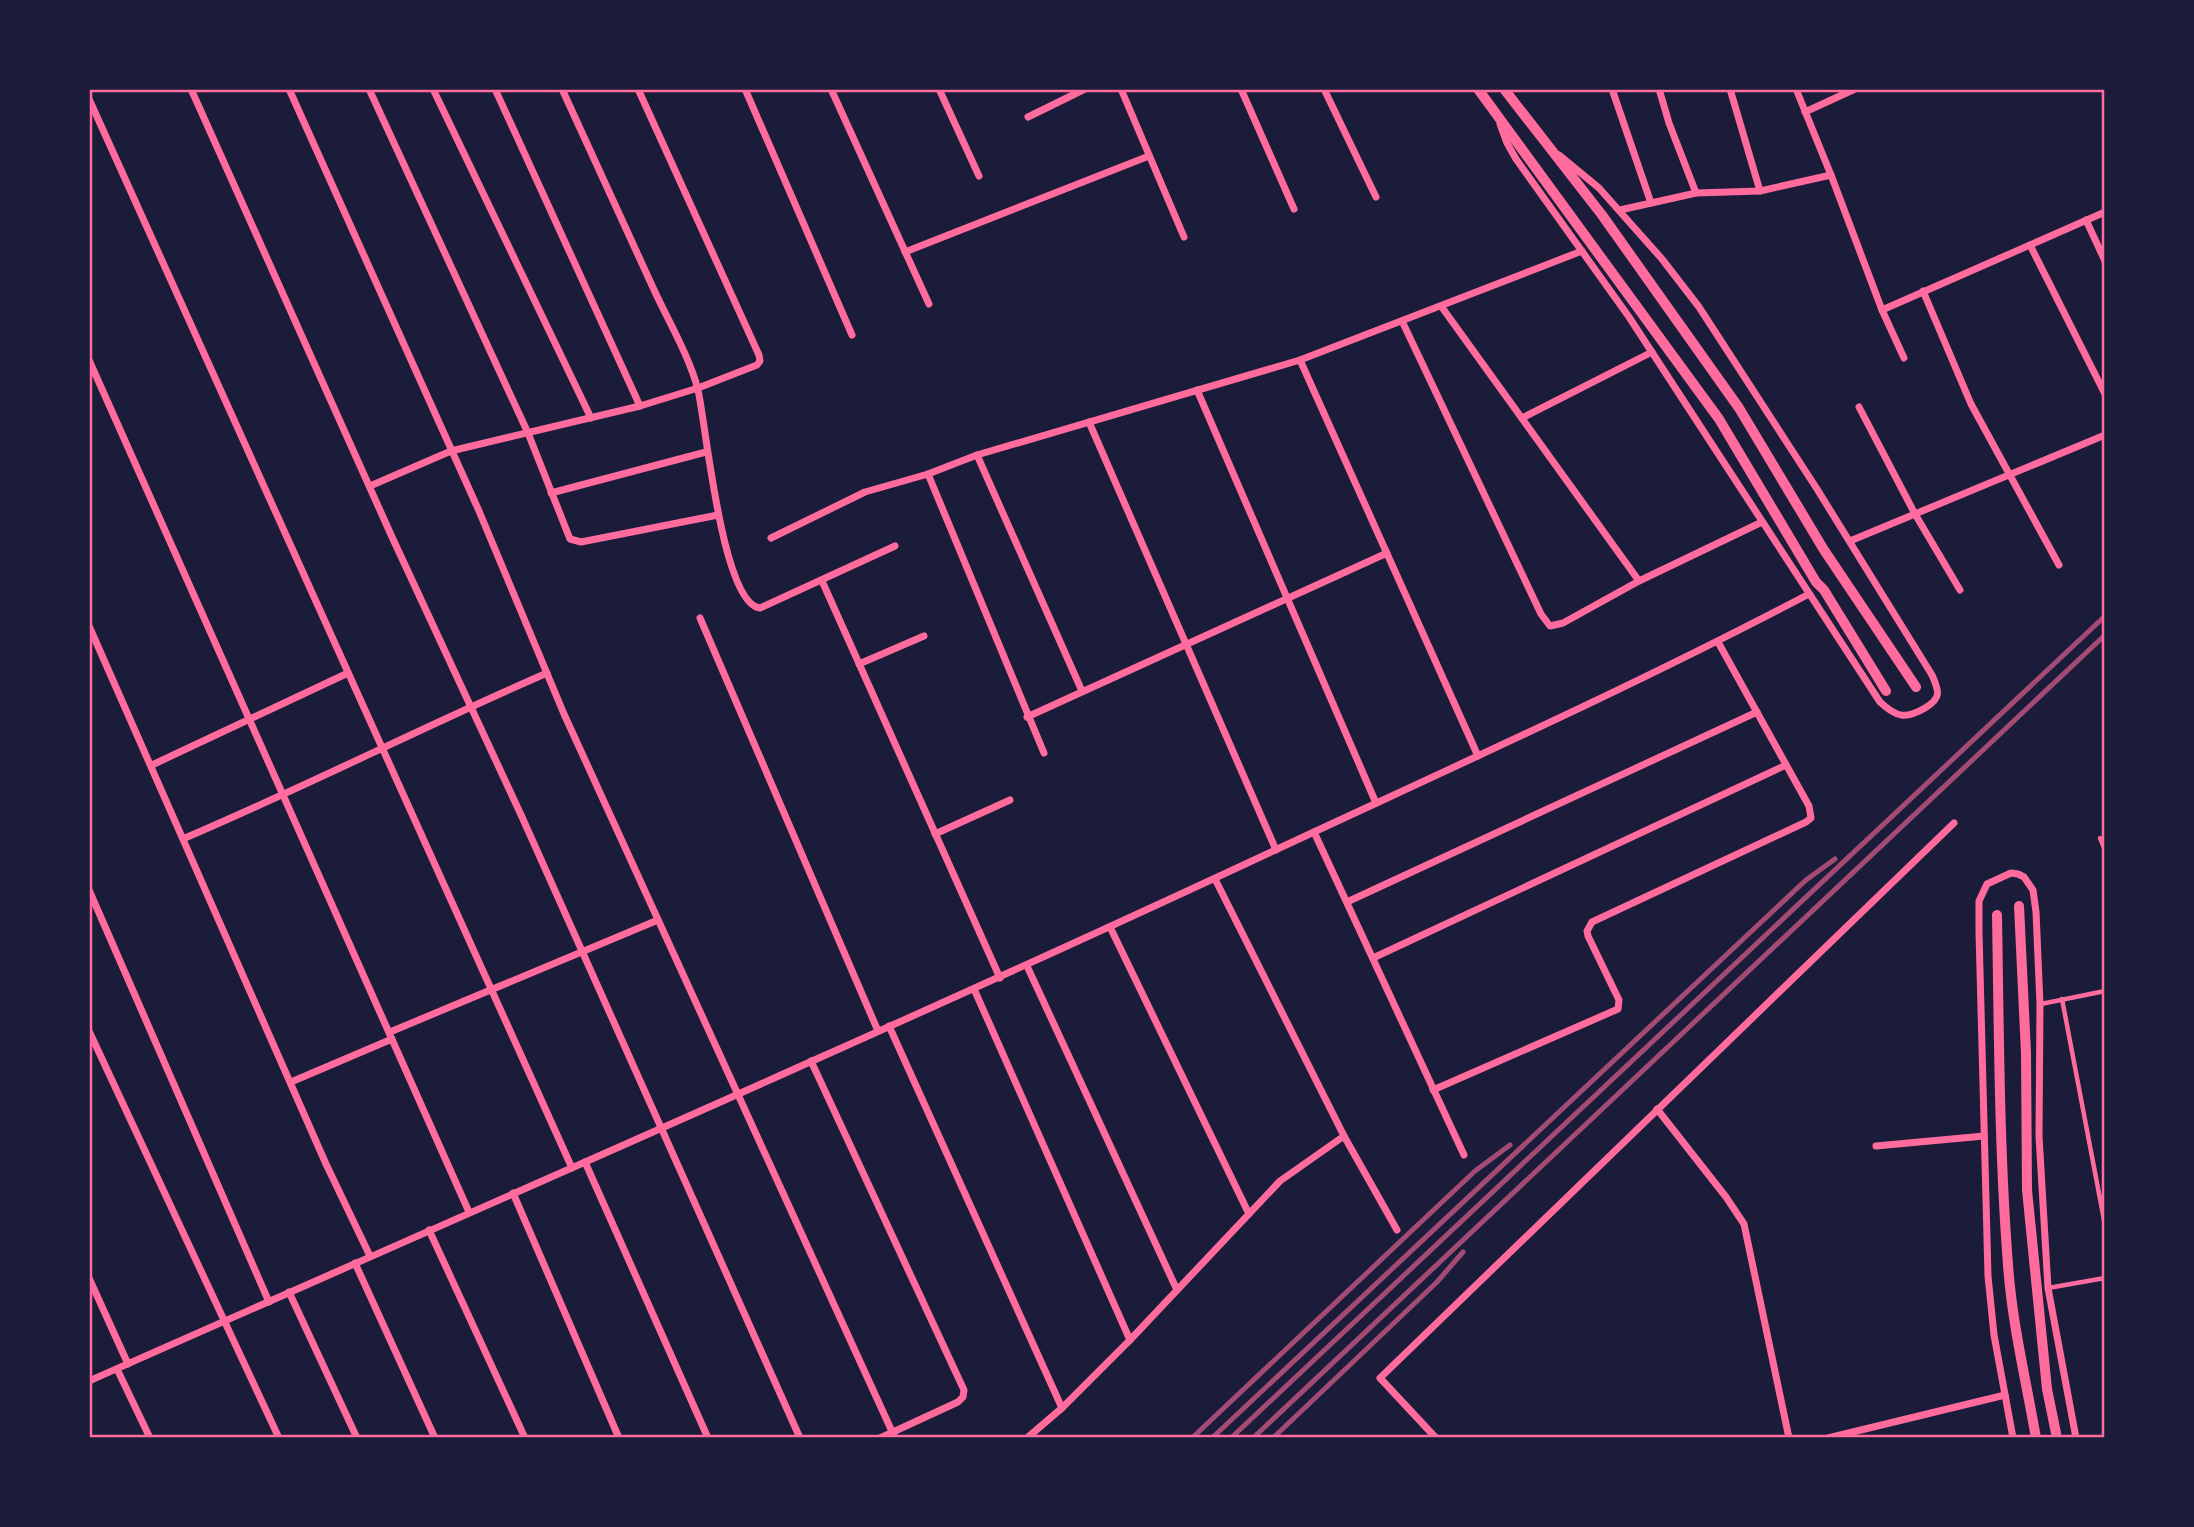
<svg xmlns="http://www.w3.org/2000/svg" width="2194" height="1527" viewBox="0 0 2194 1527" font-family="Barlow,sans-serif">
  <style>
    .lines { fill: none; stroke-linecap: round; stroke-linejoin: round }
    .service { stroke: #ff6b9d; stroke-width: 4.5 }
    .minor { stroke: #ff6b9d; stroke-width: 7 }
    .tertiary { stroke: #ff6b9d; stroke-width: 10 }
    .rail { stroke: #a44b75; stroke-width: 5 }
    .neatline { fill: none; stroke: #ff6b9d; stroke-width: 2.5 }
  </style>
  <rect width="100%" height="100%" fill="#1b1b3a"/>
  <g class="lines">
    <g class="service">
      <polyline points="2100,838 2105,850"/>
      <polyline points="2062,999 2105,1225"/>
      <polyline points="2041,1004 2105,991"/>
      <polyline points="2048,1288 2105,1278"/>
    </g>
    <g class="minor">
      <polyline points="191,89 392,537 522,817 800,1438"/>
      <polyline points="289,89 479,511 564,714 895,1438"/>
      <polyline points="369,89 528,433 570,539 581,542 718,515"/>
      <polyline points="433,89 591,418"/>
      <polyline points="495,89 640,406"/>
      <path d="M562,89c31,68 62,136 93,203 14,30 35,66 43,98 8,34 24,214 62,218l135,-62"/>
      <polyline points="745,89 852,335"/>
      <polyline points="831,89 929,304"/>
      <polyline points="939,89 979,176"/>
      <polyline points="1121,89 1184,237"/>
      <polyline points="1241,89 1294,209"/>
      <polyline points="1324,89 1376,197"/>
      <polyline points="1612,89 1651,203"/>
      <polyline points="1659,89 1669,123 1696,193"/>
      <polyline points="1730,89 1760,191"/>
      <polyline points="1796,89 1831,175"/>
      <polyline points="89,99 572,1168"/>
      <polyline points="1805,112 1855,89"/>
      <polyline points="1028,117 1085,89"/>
      <path d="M1500,124l7,19 9,16 113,158 251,385c17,16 26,17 45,6 17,-10 14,-17 7,-33l-115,-186 -118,-182 -37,-48 -63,-71 -40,-33"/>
      <polyline points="1620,210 1696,193 1760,191 1831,175 1882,310 1904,358"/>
      <polyline points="2086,220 2105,261"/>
      <polyline points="2030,245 2105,394"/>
      <polyline points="905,252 1149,156"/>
      <polyline points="1923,291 1971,404 2059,565"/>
      <polyline points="1441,306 1639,581"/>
      <polyline points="1882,310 2105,212"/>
      <polyline points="1402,321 1541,614 1550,626 1563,623 1639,581 1762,522"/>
      <polyline points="89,360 469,1212"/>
      <polyline points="1300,360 1478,756"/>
      <polyline points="1197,390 1376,803"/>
      <polyline points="1859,407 1915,514 1960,590"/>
      <polyline points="1522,418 1652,352"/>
      <polyline points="1089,422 1276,850"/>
      <polyline points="977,455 1082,691"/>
      <polyline points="928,474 1044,753"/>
      <polyline points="370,486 451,451 640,406 698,388 757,365 760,361 759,355 638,89"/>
      <polyline points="551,493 706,452"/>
      <polyline points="771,538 865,492 928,474 977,455 1300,360 1582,251"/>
      <polyline points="1850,541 2105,435"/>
      <polyline points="822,581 1000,978"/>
      <polyline points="700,618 878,1031"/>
      <polyline points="89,626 326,1164 370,1256"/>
      <polyline points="859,664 924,636"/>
      <polyline points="1027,717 1387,553"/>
      <polyline points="152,765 348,673"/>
      <polyline points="1314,832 1464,1155"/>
      <polyline points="935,834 1010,800"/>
      <path d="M185,838c122,-52 240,-112 362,-165"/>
      <polyline points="1215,879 1344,1136 1397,1230"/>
      <polyline points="89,890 269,1302"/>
      <polyline points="1347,902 1757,712"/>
      <polyline points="1110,927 1249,1214"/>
      <polyline points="1373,958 1786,765"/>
      <polyline points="1027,966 1177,1290"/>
      <polyline points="974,989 1130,1340"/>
      <polyline points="889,1026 1062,1408"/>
      <polyline points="89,1031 279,1438"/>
      <polyline points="390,1032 658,920"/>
      <polyline points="811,1061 964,1390 963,1397 958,1402 880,1438"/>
      <polyline points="291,1082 392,1039"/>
      <polyline points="1433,1090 1618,1009 1619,1000 1588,936 1587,931 1592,922 1806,822 1811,818 1809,806 1718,642"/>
      <polyline points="1657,1109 1726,1197 1744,1224 1789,1438"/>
      <polyline points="1876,1146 1984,1136"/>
      <polyline points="585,1162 708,1438"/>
      <polyline points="513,1193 619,1438"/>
      <polyline points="429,1230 525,1438"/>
      <polyline points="355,1263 435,1438"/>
      <polyline points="89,1278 128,1364"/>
      <polyline points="289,1292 357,1438"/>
      <polyline points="117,1369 150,1438"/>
      <path d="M89,1381c400,-177 801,-351 1197,-536 176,-82 352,-161 523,-251"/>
      <polyline points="1027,1438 1062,1408 1130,1340 1280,1181 1344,1136"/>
      <polyline points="1436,1438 1380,1378 1954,823"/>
      <polyline points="1828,1438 2005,1395"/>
      <polyline points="2013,1438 1994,1335 1988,1276 1979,932 1979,901 1987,884 2011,873 2018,874 2024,877 2033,890 2036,912 2040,1004 2039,1136 2048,1288 2076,1438"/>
    </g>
    <g class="tertiary">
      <polyline points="1478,89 1719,419 1816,582 1824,590 1886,691"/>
      <polyline points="1504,89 1602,215 1739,408 1824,550 1916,687"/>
      <polyline points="2019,906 2026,1053 2027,1190 2047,1389 2057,1438"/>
      <path d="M1997,915c2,116 2,234 11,350 4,58 18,115 28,173"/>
    </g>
    <g class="rail">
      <polyline points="1192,1438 1475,1171 1510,1145"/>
      <polyline points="1212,1438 1806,880 1835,859"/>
      <polyline points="1231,1438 2105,616"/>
      <polyline points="1253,1438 2105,635"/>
      <polyline points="1273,1438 1437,1282 1463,1252"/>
    </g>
  </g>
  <rect width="2194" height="1527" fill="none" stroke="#1b1b3a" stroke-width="182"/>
  <rect x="91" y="91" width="2012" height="1345" class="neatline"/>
</svg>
